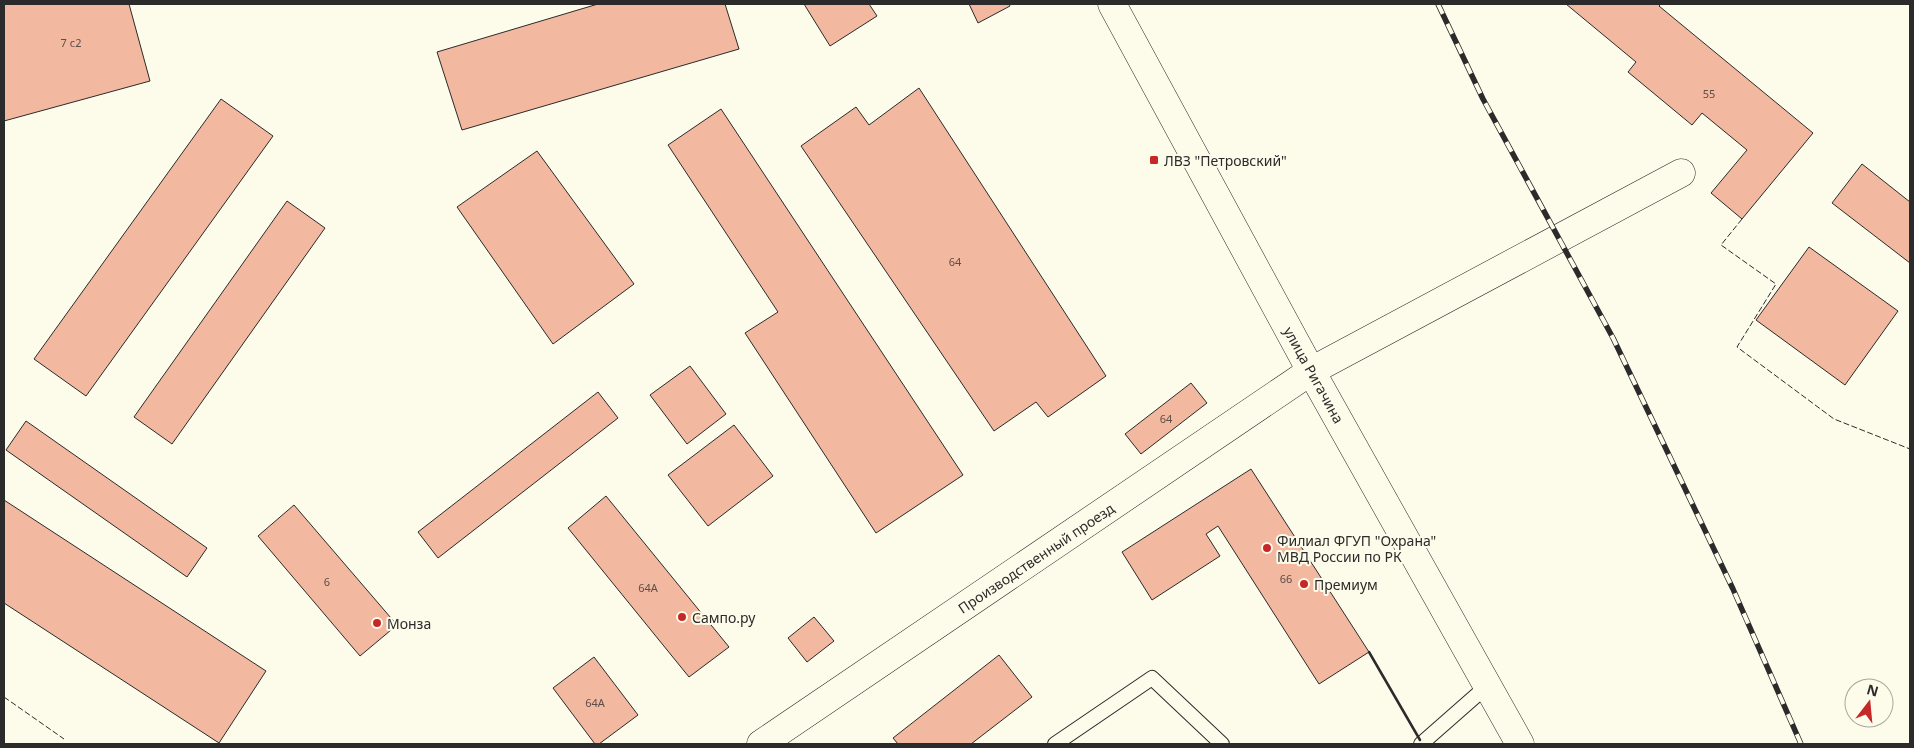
<svg xmlns="http://www.w3.org/2000/svg" width="1914" height="748" viewBox="0 0 1914 748" font-family="'Noto Sans',sans-serif">
  <style>
    .building { fill: #f2b8a0; stroke: #2b2b2b }
    .lines { fill: none; stroke-linecap: round; stroke-linejoin: round }
    .lane-casing { stroke: #2b2b2b; stroke-width: 16 }
    .street-casing { stroke: #2b2b2b; stroke-width: 29 }
    .secondary-casing { stroke: #2b2b2b; stroke-width: 29 }
    .lane { stroke: #fdfbea; stroke-width: 14 }
    .street { stroke: #fdfbea; stroke-width: 28 }
    .secondary { stroke: #fdfbea; stroke-width: 28 }
    .rail-casing { stroke: #2b2b2b; stroke-width: 5.5 }
    .rail { stroke: #fdfbea; stroke-width: 4; stroke-dasharray: 11; stroke-linecap: butt }
    .fence { stroke: #2b2b2b; stroke-width: 1; stroke-dasharray: 6 2.5; stroke-linecap: butt }
    .wall { stroke: #2b2b2b; stroke-width: 2.5 }
    .poi-dot { fill: #c62828; stroke: #fdfbea; stroke-width: 2 }
    .labels { text-anchor: middle; dominant-baseline: central; stroke-width: 4; stroke-linejoin: round; paint-order: stroke }
    .number-label { font-size: 11px; fill: #5d4e48 }
    .poi-label { font-size: 14px; fill: #2b2b2b; stroke: #fdfbea; text-anchor: start }
    .street-label { font-size: 14px; fill: #2b2b2b; stroke: #fdfbea }
  </style>
  <rect width="100%" height="100%" fill="#fdfbea"/>
  <g class="building">
    <polygon points="4,4 129,4 150,81 4,121"/>
    <polygon points="598,4 725,4 739,49 462,130 437,52"/>
    <polygon points="804,4 869,4 877,16 830,46"/>
    <polygon points="969,4 1009,4 1010,6 978,23"/>
    <polygon points="1566,4 1661,4 1659,6 1813,133 1742,219 1711,193 1747,150 1702,113 1692,125 1628,72 1636,62"/>
    <polygon points="919,88 1106,376 1048,417 1036,402 994,431 801,146 856,107 869,125"/>
    <polygon points="221,99 273,136 86,396 34,359"/>
    <polygon points="721,109 963,475 876,533 745,333 778,312 668,145"/>
    <polygon points="537,151 634,284 553,344 457,207"/>
    <polygon points="1862,164 1910,202 1910,263 1832,203"/>
    <polygon points="287,201 325,228 172,444 134,417"/>
    <polygon points="1809,247 1898,311 1845,385 1756,320"/>
    <polygon points="690,366 726,414 687,444 650,395"/>
    <polygon points="1191,383 1207,403 1141,454 1125,434"/>
    <polygon points="598,392 618,418 438,558 418,532"/>
    <polygon points="26,421 207,548 187,577 6,450"/>
    <polygon points="734,425 773,476 708,526 668,475"/>
    <polygon points="1251,469 1369,652 1319,684 1218,526 1206,534 1220,556 1152,600 1122,552"/>
    <polygon points="606,496 729,647 689,677 568,528"/>
    <polygon points="4,500 266,671 219,743 4,603"/>
    <polygon points="294,505 397,625 360,656 258,536"/>
    <polygon points="814,617 834,641 807,662 788,638"/>
    <polygon points="999,655 1032,697 971,744 898,744 893,738"/>
    <polygon points="594,657 638,715 599,744 595,744 553,688"/>
  </g>
  <g class="lines">
    <g class="lane-casing">
      <g id="lane">
        <polyline points="1055,744 1152,678 1222,744"/>
        <polyline points="1421,744 1487,686"/>
      </g>
    </g>
    <g class="street-casing">
      <polyline id="street" points="761,744 1311,371 1681,173"/>
    </g>
    <g class="secondary-casing">
      <polyline id="secondary" points="1112,4 1311,371 1520,744"/>
    </g>
    <use href="#lane" class="lane"/>
    <use href="#street" class="street"/>
    <use href="#secondary" class="secondary"/>
    <g class="rail-casing">
      <polyline id="rail" points="1438,4 1483,99 1613,338 1733,589 1801,744"/>
    </g>
    <use href="#rail" class="rail"/>
    <g class="fence">
      <polyline points="1742,219 1721,245 1776,284 1737,347 1834,419 1910,449"/>
      <polyline points="4,697 64,739"/>
    </g>
    <polyline class="wall" points="1369,652 1420,740"/>
  </g>
  <g class="poi-dot">
    <rect x="1149" y="155" width="10" height="10" rx="2.5"/>
    <circle cx="1267" cy="548" r="5"/>
    <circle cx="1304" cy="584" r="5"/>
    <circle cx="682" cy="617" r="5"/>
    <circle cx="377" cy="623" r="5"/>
  </g>
  <g class="labels">
    <g class="number-label">
      <text x="71" y="42">7 с2</text>
      <text x="1709" y="93">55</text>
      <text x="955" y="261">64</text>
      <text x="1166" y="418">64</text>
      <text x="1286" y="578">66</text>
      <text x="327" y="581">6</text>
      <text x="648" y="587">64А</text>
      <text x="595" y="702">64А</text>
    </g>
    <g class="poi-label">
      <text x="1164" y="160">ЛВЗ "Петровский"</text>
      <text x="1277" y="540">Филиал ФГУП "Охрана"<tspan x="1277" dy="16">МВД России по РК</tspan></text>
      <text x="1314" y="584">Премиум</text>
      <text x="692" y="617">Сампо.ру</text>
      <text x="387" y="623">Монза</text>
    </g>
    <g class="street-label">
      <text transform="translate(1314 375) rotate(61)">улица Ригачина</text>
      <text transform="translate(1036 558) rotate(-34)">Производственный проезд</text>
    </g>
  </g>
  <rect width="1914" height="748" fill="none" stroke="#2b2b2b" stroke-width="10"/>
  <g transform="translate(1869 703) rotate(16)"><circle r="24" fill="#fdfbea" stroke="#a9a89e"/>
  <path d="M0-4L9 19L0 12L-9 19Z" fill="#c62828"/>
  <text y="-8" font-size="14" font-weight="bold" text-anchor="middle" fill="#2b2b2b">N</text>
  </g>
</svg>
